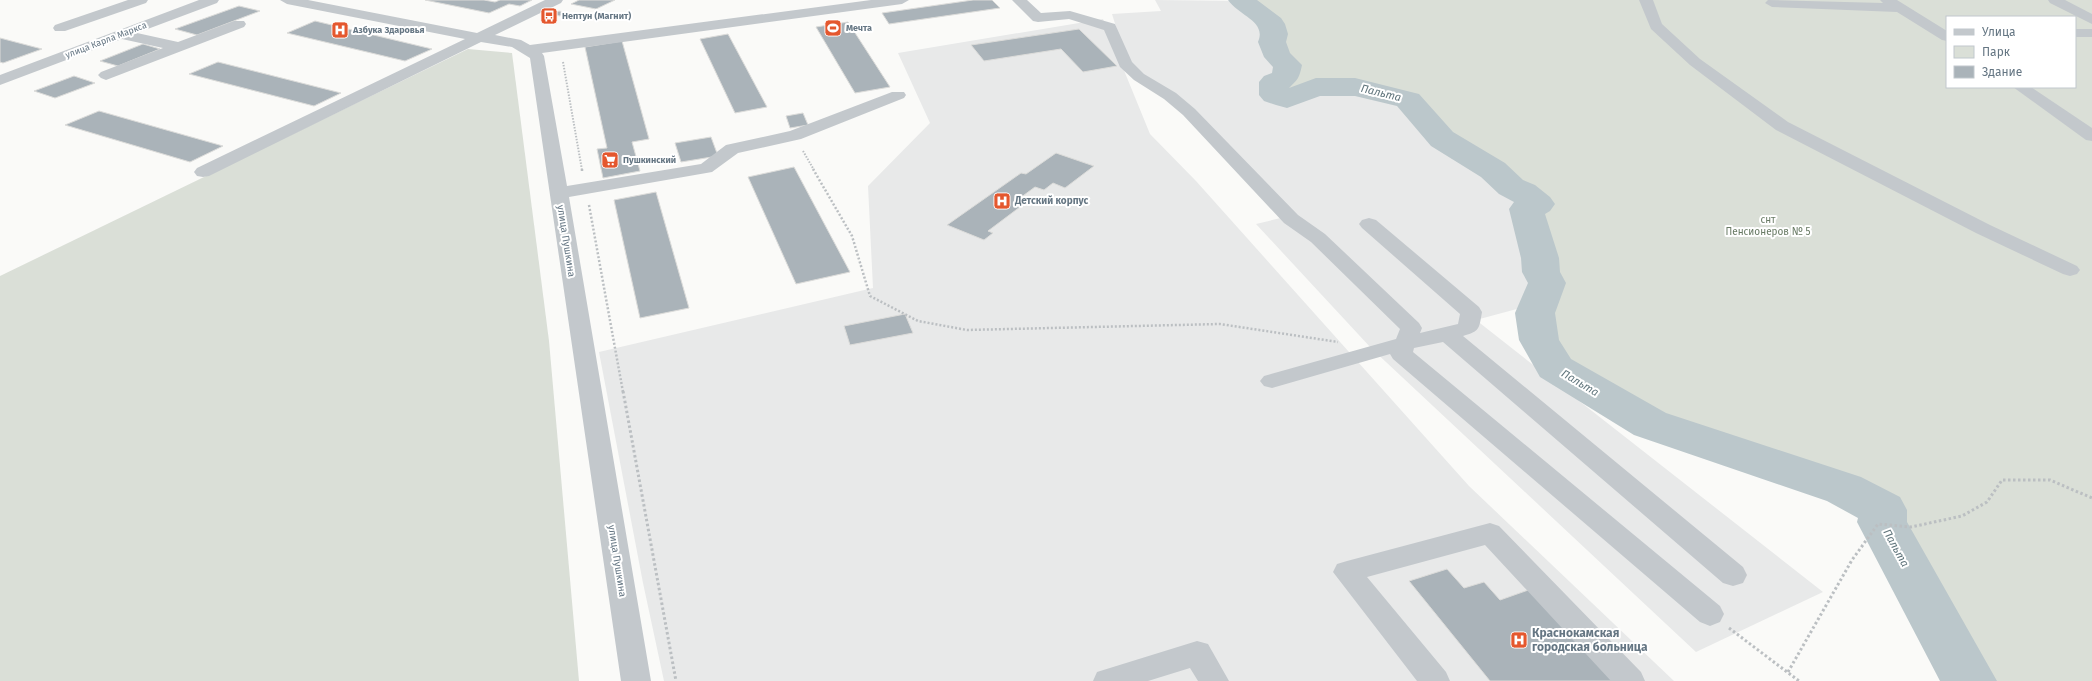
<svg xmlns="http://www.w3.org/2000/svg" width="2092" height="681" viewBox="0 0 2092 681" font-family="'Fira Sans',sans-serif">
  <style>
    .built { fill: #e8e9e9 }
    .green { fill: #dadfd7; fill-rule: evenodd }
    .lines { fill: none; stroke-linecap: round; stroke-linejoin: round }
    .river { fill: #bbc7cb; fill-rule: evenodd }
    .building { fill: #aab3b9; stroke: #dcdcda }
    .path-far2 { stroke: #bbbfc2; stroke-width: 2; stroke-dasharray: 1.5 1.5; stroke-linecap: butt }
    .path-far1 { stroke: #bbbfc2; stroke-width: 2.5; stroke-dasharray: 2 2; stroke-linecap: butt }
    .path { stroke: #bbbfc2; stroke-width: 3; stroke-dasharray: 2.5 2.5; stroke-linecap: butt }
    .minor { fill: #c3c8cc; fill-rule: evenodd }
    .labels { text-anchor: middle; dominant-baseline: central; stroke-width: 4; stroke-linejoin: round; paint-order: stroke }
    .far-poi-label { font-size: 9px; font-weight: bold; fill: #657683; stroke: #fff; text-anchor: start }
    .far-street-label { font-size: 9px; fill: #657683; stroke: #fff }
    .poi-label { font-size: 10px; font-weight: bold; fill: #657683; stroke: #fff; text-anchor: start }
    .park-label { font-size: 10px; fill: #687a64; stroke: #fff }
    .street-label { font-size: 10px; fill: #657683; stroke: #fff }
    .water-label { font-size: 11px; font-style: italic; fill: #60757c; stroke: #fff }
    .near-poi-label { font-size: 12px; font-weight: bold; fill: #657683; stroke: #fff; text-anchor: start }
  </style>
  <rect width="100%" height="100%" fill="#fafaf8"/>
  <g class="built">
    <polygon points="1155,0 1243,1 1272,24 1275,34 1272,42 1278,57 1288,65 1285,78 1287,99 1316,87 1355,87 1408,100 1432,130 1493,170 1511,187 1523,192 1538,204 1541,272 1547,283 1539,303 1476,320 1823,592 1696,652 1371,348 1256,224 1285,217 1169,97 1132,78 1112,14 1161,11"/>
    <polygon points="1103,19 1150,134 1196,181 1469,486 1674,681 664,681 643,583 599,352 873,288 868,186 930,123 898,53"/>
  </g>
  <g class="green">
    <path d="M1241,0h851v681h-123l-87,-159 1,-12 -39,-21 -194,-65 -95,-56 -16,-28 -4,-27 12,-30 -6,-11 -1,-14 -14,-49 12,-5 -15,-12 -12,-5 -18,-17 -51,-31 -34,-39 -53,-13h-39l-29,12 -13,-4v-13l11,-4 3,-13 -10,-8 -6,-15 3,-8 -3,-10zM1947,17h128v70h-128z"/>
    <polygon points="468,49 512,53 549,341 579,681 0,681 0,276"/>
  </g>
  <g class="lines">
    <path class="river" d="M1228,0h29l24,18 4,6 3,10 -2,8 4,11 12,12c-3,14 -4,14 -13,23l27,-10h39l64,16 34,38 52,31 18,17 12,5 15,12 5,7 -5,7 -5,3 14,44 1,14 6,11 -11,30 4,27 12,19 95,54 195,64 39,20 7,13v12l90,159h-57l-83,-159 1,-4 -31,-17 -193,-66 -94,-58 -21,-37 -4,-27 13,-30 -6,-11 -1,-14 -12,-49 5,-7 -15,-8 -18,-17 -50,-31 -34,-40 -42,-10h-35l-33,12 -11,-3 -12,-4 -5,-6v-13l5,-6 8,-3 1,-6 -9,-10 -6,-15c9,-21 -19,-26 -30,-42z"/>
  </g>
  <g class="building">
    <polygon points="425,0 484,0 495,2 500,0 532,0 520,6 509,4 489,13"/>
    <polygon points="579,0 615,0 596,9 571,4"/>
    <polygon points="973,0 992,0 1000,8 889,24 882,13"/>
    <polygon points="239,6 260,11 197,35 175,29"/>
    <polygon points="559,11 567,13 560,16 552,14"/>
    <polygon points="315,21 432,49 405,61 287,33"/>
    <polygon points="848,22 890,87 855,93 816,27"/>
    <polygon points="1079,29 1117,66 1083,72 1061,49 984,61 971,45"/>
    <polygon points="728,34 767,107 735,113 700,39"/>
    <polygon points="0,38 42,49 3,63 0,62"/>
    <polygon points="622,41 649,139 632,142 640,171 603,178 597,149 607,148 585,47"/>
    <polygon points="143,44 160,49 118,66 100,61"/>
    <polygon points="218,62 341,93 314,106 189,74"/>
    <polygon points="74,76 95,83 55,98 34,91"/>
    <polygon points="99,111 223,146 190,162 65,125"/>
    <polygon points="803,113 808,125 790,128 786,116"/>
    <polygon points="711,137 718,156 681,162 675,143"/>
    <polygon points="1056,153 1094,166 1065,188 1053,183 1044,190 1035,187 1016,201 1024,204 988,231 993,233 984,240 947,225 1021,173 1026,174"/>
    <polygon points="794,167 850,272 796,284 748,177"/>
    <polygon points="656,192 689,308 640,318 614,200"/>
    <polygon points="905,314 913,333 850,345 844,326"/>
    <polygon points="1447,569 1464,588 1484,582 1500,600 1534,588 1619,681 1490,681 1409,581"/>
  </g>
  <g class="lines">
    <g class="path-far2">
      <polyline points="563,62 582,170"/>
      <polyline points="803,151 814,170"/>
    </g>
    <g class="path-far1">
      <polyline points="582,169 582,171"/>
      <polyline points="813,169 852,236 870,296 918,321 967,330 1220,324 1338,342"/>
      <polyline points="589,205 623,392"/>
    </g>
    <g class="path">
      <polyline points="623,391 676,681"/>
      <polyline points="1729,628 1799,681"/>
      <polyline points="1788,672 1852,560 1878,524 1911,527 1962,516 1987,502 2002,480 2050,480 2092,498"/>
    </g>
    <g class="minor">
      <polygon points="128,0 148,0 146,3 65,31 55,31 53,28 55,25"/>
      <polygon points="199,0 219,0 217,3 137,33 178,42 234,21 244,21 246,24 244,27 106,80 101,78 98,75 101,72 163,48 122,39 0,85 0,75"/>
      <polygon points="280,0 308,0 477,33 545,0 563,0 561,3 495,35 521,40 530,45 871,0 909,0 902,4 542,53 544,56 567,186 701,164 726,145 790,131 892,92 904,92 906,95 904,98 801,139 738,153 712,172 569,197 651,681 621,681 530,58 512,47 481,42 209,176 203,177 197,176 194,172 197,168 465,39 287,4"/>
      <path d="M1012,0h15l14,13 29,-2 45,13 17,38 12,12 32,19 19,16 103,106 27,19 94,89 3,5 -2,5 38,-9 2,-10 -98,-86 -3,-4 3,-4 7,-2 7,2 103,87 3,5c-3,17 -2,19 -19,24l280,231 4,8 -4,8 -10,3 -10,-3 -280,-241 -29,6 -1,4 307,254 4,8 -4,8 -10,4 -10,-4 -307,-263 -3,-5 -118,34 -8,-2 -4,-5 4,-5 132,-37 4,-10 -89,-87 -27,-19 -101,-108 -19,-16 -30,-19 -14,-13 -16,-37 -35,-11 -31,3 -5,-1z"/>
      <polygon points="1639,0 1653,0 1662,24 1700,59 1788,122 1990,225 2077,266 2080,270 2077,274 2070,276 2063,274 1976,233 1776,130 1690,65 1651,29"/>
      <polygon points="1768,0 1883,3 1880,0 1897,0 1947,31 1947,41 1942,40 1897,12 1772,7 1765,3"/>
      <polygon points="2048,0 2065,0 2092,14 2092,24 2050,3"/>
      <rect x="2075" y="29" width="17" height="8"/>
      <polygon points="2013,87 2031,87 2092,128 2092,141 2086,140"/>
      <polygon points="1490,523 1499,526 1641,672 1645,681 1611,681 1485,545 1367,577 1446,672 1450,681 1417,681 1333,572 1337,564 1347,561"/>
      <polygon points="1197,641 1208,644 1229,681 1198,681 1190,668 1148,681 1093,681 1097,672"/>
    </g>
  </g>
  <defs>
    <g id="bus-square" transform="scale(0.9)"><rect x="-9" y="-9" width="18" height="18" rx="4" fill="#e4572e" stroke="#fff"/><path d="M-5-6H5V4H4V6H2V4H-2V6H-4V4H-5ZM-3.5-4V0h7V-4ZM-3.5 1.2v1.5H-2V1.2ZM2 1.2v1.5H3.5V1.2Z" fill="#fff"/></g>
    <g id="stadium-square" transform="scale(0.9)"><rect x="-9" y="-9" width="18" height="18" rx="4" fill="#e4572e" stroke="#fff"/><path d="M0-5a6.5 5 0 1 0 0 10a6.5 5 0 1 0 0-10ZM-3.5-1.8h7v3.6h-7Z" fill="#fff"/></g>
    <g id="hospital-square" transform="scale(0.9)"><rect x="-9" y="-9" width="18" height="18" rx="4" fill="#e4572e" stroke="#fff"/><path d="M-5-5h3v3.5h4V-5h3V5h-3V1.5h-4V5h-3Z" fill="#fff"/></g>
    <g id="supermarket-square" transform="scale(0.9)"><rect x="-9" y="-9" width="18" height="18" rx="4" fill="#e4572e" stroke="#fff"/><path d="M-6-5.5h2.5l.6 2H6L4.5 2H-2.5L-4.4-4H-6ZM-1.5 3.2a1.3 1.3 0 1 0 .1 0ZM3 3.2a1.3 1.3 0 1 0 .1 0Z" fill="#fff"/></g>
  </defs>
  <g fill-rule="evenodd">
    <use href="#bus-square" x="549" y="16"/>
    <use href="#stadium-square" x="833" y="28"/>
    <use href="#hospital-square" x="340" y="30"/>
    <use href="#supermarket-square" x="610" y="160"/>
    <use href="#hospital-square" x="1002" y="201"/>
    <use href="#hospital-square" x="1519" y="640"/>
  </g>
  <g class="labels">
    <g class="far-poi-label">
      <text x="562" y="16">Нептун (Магнит)</text>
      <text x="846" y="28">Мечта</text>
      <text x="353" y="30">Азбука Здаровья</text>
      <text x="623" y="160">Пушкинский</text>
    </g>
    <g class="far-street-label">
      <text transform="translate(106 40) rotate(-21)">улица Карла Маркса</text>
    </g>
    <g class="poi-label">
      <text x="1015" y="201">Детский корпус</text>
    </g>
    <g class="park-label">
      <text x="1768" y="220">снт<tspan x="1768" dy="12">Пенсионеров № 5</tspan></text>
    </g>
    <g class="street-label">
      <text transform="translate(566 241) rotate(81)">улица Пушкина</text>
      <text transform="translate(617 561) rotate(81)">улица Пушкина</text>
    </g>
    <g class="water-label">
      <text transform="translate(1381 93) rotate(14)">Пальта</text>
      <text transform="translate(1580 383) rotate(31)">Пальта</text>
      <text transform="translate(1896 548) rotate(61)">Пальта</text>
    </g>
    <g class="near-poi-label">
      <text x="1532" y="633">Краснокамская<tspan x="1532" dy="14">городская больница</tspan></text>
    </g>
  </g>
  <rect x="1946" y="16" width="130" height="72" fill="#ffffff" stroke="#c1c8cd"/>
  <rect x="1954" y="29" width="20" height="6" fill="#c3c8cc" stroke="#c1c8cd"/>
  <text x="1982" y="36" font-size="12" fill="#657683">Улица</text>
  <rect x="1954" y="46" width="20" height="12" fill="#dadfd7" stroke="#c1c8cd"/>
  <text x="1982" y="56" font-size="12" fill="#657683">Парк</text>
  <rect x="1954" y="66" width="20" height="12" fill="#aab3b9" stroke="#c1c8cd"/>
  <text x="1982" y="76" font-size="12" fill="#657683">Здание</text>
</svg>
